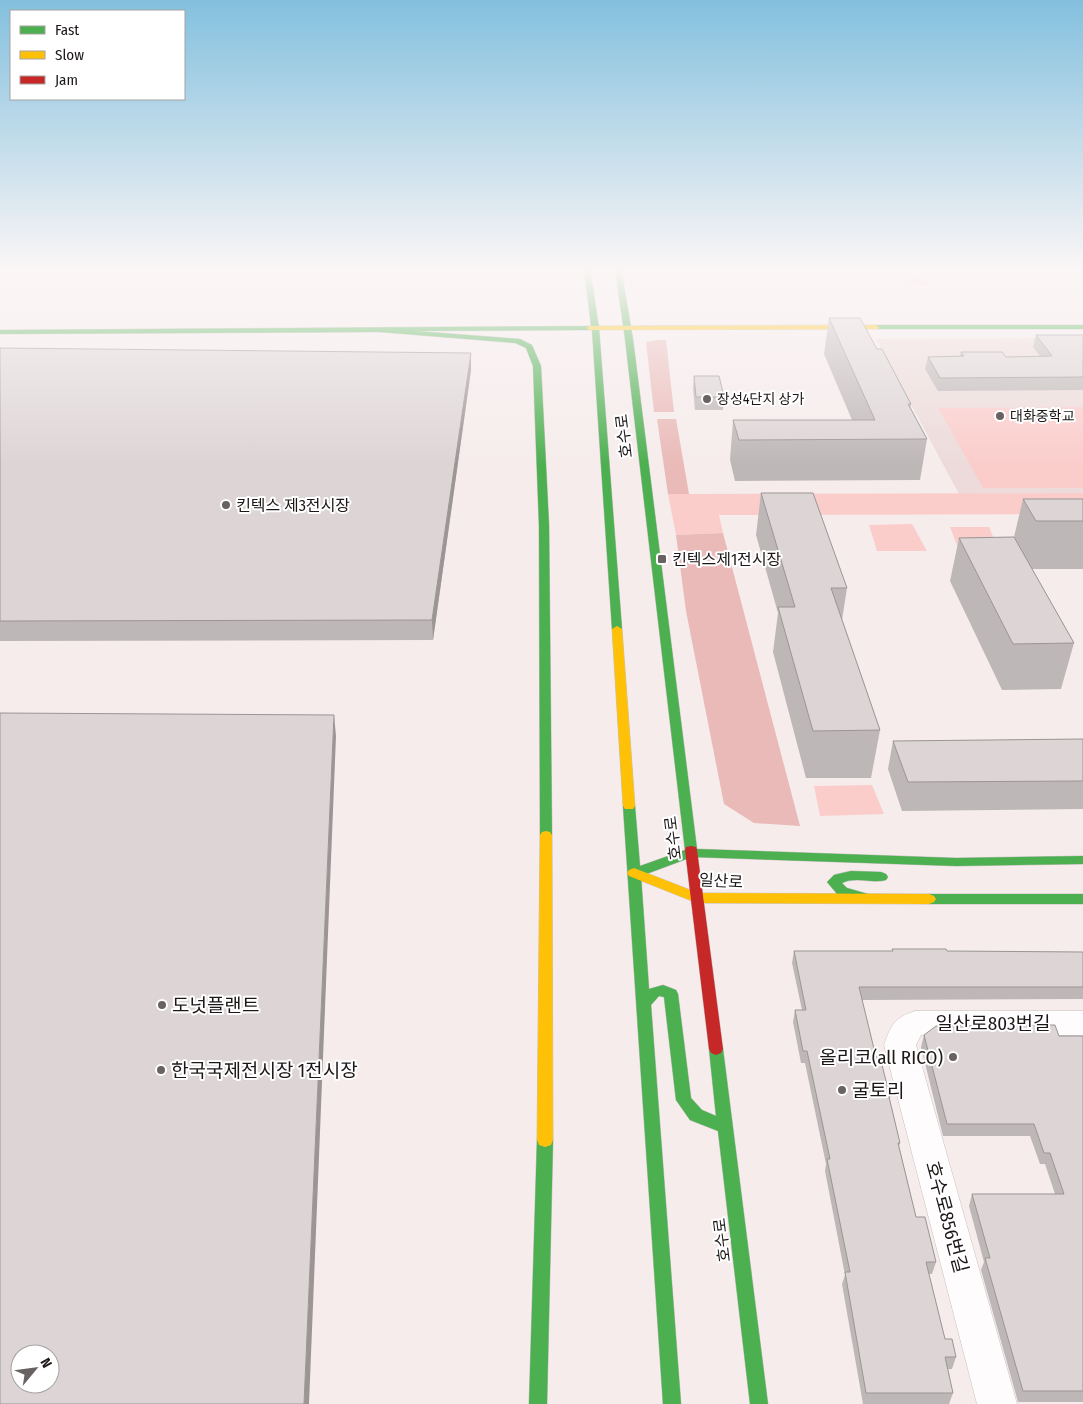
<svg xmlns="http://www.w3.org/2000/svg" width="1083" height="1404" viewBox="0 0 1083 1404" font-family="'Fira Sans Condensed','Noto Sans KR',sans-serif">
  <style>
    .built { fill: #ecdbda }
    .green { fill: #facdcb }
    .forest { fill: #e9bab8 }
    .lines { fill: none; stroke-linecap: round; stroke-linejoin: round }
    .street-casing { stroke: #c8c1c1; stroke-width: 1 }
    .fast-casing { stroke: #c8c1c1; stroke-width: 1 }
    .slow-casing { stroke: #c8c1c1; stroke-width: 1 }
    .jam-casing { stroke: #c8c1c1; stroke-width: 1 }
    .street { fill: #fefcfc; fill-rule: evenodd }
    .fast { fill: #4caf50; fill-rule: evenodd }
    .slow { fill: #ffc107; fill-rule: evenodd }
    .jam { fill: #c62828; fill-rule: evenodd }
    .wall { fill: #beb7b7 }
    .shaded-wall { fill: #9b9595 }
    .building { fill: #ddd5d5; stroke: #9b9595; fill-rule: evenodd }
    .poi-dot { fill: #696262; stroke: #fff; stroke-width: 2 }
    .labels { text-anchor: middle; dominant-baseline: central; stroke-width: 4; stroke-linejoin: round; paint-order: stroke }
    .far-poi-label { font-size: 14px; fill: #1d1717; stroke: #fff; text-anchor: start }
    .street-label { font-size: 16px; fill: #1d1717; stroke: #fff }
    .poi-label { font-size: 16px; fill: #1d1717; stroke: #fff; text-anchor: start }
    .near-poi-label { font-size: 19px; fill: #1d1717; stroke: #fff; text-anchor: start }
    .near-street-label { font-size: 19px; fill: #1d1717; stroke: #fff }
  </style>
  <rect width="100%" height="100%" fill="#f6ecec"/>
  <polygon class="built" points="1083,338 1083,493 959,494 876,339"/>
  <g class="green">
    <polygon points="902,268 925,268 924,275 929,285 912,285"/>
    <polygon points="1083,407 1083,488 983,488 938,408"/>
    <polygon points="1083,493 1083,514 719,515 723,533 676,535 668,494"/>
    <polygon points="912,524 927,551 877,551 869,525"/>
    <polygon points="950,527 989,527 1000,553 960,553"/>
    <polygon points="872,785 884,814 820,816 814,786"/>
  </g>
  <g class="forest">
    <polygon points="658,340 666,340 674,412 654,412 646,342"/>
    <polygon points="657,419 676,419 689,494 668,494"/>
    <polygon points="723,533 800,826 754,823 724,804 686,611 676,535"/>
  </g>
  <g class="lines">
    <g class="street-casing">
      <path id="street" d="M915,1011h168v24h-162l-5,10 101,359h-40l-93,-359c7,-20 10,-27 31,-34z"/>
    </g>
    <g class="fast-casing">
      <g id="fast">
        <polygon points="584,268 590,268 599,328 622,629 621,631 617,632 612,629 592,330 416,331 520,339 532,345 541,366 549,525 552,835 550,838 542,838 540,835 539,525 533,366 526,348 515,343 379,332 0,334 0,330 591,326"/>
        <polygon points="615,268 621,268 633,339 697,849 956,858 1083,856 1083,864 956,866 692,857 641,876 649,989 663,985 676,990 678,994 691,1098 702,1110 716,1116 709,1049 711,1045 716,1043 721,1045 723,1049 768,1404 750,1404 718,1131 690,1120 676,1100 664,997 659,996 651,1005 681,1404 663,1404 623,806 625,803 633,803 635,806 640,866 685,850 625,339"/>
        <polygon points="872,325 1083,325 1083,329 875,329 871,327"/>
        <path d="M851,871l30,1 5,2 2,3 -2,3c-15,4 -29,-4 -44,3l5,5 21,6 2,3 -2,3 -5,2 -25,-7 -11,-13 7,-7z"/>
        <polygon points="929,894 1083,894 1083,904 929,904 924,902 922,899 924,896"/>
        <polygon points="545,1133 551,1135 553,1140 547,1404 529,1404 537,1140 539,1135"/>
      </g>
    </g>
    <g class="slow-casing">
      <g id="slow">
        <polygon points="875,325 879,327 878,329 590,330 586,328 590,326"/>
        <polygon points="617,626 622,629 635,806 633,809 625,809 623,806 612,629"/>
        <polygon points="546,831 550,832 552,835 553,1140 551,1145 545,1147 539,1145 537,1140 540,835 542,832"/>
        <polygon points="634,868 698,893 929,894 934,896 936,899 934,902 929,904 697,903 629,876 627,873 629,870"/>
      </g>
    </g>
    <g class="jam-casing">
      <polygon id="jam" points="691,846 696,847 697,850 723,1049 721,1053 716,1055 711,1053 709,1049 685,850 686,847"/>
    </g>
    <use href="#street" class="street"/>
    <use href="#fast" class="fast"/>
    <use href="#slow" class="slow"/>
    <use href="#jam" class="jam"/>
  </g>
  <g class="wall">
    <polygon points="829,318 877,349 911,404 911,408 927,439 920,480 735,481 730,460 733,420 852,420 824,354"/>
    <polygon points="1036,335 1083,335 1083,390 938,391 925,369 928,357 960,356 961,352 1006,357 1040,356 1033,347"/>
    <polygon points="0,348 471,370 433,640 0,641"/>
    <polygon points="694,376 724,397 723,410 695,410 693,389"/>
    <polygon points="761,493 847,588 842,620 880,730 871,778 806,778 773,652 778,613 756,535"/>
    <polygon points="1023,499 1083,499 1083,569 1032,569 1074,643 1061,689 1002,690 950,581 959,538 1014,537"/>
    <polygon points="1083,739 1083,809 902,811 888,769 893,741"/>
    <polygon points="892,949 947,951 1083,952 1083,999 862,1000 876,1057 890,1097 890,1101 900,1143 899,1146 916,1217 936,1262 932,1274 929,1274 945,1339 956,1357 952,1369 948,1369 953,1393 949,1404 863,1404 842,1284 845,1275 825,1171 826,1164 805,1063 801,1063 793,1022 795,1010 802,1010 792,963 794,951 892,951"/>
    <polygon points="924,1035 1083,1036 1083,1402 1018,1402 981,1270 984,1262 969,1206 972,1194 1055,1194 1045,1164 1040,1164 1030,1136 943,1136 921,1047"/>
  </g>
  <g class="shaded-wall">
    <polygon points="471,353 471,370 433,640 432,620"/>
    <polygon points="334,715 336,736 309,1404 304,1404"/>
  </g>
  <g class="building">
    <polygon points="829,318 860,318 877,349 882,349 911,404 908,404 927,439 739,440 733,420 875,420"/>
    <polygon points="1036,335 1083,335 1083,377 940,378 928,357 964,356 961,352 1002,352 1006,357 1052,356"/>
    <polygon points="0,348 471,353 432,620 0,621"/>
    <polygon points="694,376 719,376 724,397 696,397"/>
    <polygon points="761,493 813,493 847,588 831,588 880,730 813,731 778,607 795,607"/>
    <polygon points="1023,499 1083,499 1083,521 1036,521"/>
    <polygon points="1014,537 1074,643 1013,644 959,538"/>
    <path d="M0,713l334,2 -30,689h-304zM20,1354h30v30h-30z"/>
    <polygon points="1083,739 1083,781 908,782 893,741"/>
    <polygon points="892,949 946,949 947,951 1083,952 1083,987 859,987 876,1057 880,1057 890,1097 889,1097 900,1143 898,1143 916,1217 925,1217 936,1262 926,1262 945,1339 952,1339 956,1357 945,1357 953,1393 866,1393 845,1272 850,1272 827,1159 830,1159 807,1051 803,1051 795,1010 806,1010 794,951 893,951"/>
    <polygon points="1055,1025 1059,1036 1083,1036 1083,1391 1023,1391 985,1258 990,1258 972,1194 1064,1194 1050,1153 1044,1153 1034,1124 947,1124 924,1035 936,1026"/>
  </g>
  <linearGradient id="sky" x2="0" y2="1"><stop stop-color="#83c0de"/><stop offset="0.58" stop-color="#fbf6f6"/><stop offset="1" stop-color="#fbf6f6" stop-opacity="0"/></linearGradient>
  <rect width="1083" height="465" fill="url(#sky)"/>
  <g class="poi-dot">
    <circle cx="707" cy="399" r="5"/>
    <circle cx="1000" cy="416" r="5"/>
    <circle cx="226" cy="505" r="5"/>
    <rect x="657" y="554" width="10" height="10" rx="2.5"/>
    <circle cx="162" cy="1005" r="5"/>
    <circle cx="953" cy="1057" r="5"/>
    <circle cx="161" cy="1070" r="5"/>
    <circle cx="842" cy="1090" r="5"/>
  </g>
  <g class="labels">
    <g class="far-poi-label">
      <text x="717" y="399">장성4단지 상가</text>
      <text x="1010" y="416">대화중학교</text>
    </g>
    <g class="street-label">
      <text transform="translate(624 436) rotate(-97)">호수로</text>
      <text transform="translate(673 838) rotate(-97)">호수로</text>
      <text transform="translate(721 881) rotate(3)">일산로</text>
      <text transform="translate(722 1240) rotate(-97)">호수로</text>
    </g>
    <g class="poi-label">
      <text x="236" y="505">킨텍스 제3전시장</text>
      <text x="672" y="559">킨텍스제1전시장</text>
    </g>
    <g class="near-poi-label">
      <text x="172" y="1005">도넛플랜트</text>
      <text x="943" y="1057" text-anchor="end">올리코(all RICO)</text>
      <text x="171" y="1070">한국국제전시장 1전시장</text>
      <text x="852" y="1090">굴토리</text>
    </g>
    <g class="near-street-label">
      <text x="993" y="1023">일산로803번길</text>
      <text transform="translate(947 1217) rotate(75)">호수로856번길</text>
    </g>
  </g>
  <rect x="10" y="10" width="175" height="90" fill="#ffffff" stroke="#a5a2a2"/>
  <rect x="20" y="26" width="25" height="8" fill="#4caf50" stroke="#a5a2a2"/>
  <text x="55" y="35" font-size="15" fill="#1d1717">Fast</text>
  <rect x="20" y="51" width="25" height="8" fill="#ffc107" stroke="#a5a2a2"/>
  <text x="55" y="60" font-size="15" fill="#1d1717">Slow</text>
  <rect x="20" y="76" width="25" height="8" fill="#c62828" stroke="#a5a2a2"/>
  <text x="55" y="85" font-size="15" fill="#1d1717">Jam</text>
  <g transform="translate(35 1369) rotate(61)"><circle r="24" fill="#ffffff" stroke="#a5a2a2"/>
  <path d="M0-4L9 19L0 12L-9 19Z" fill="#696262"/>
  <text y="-8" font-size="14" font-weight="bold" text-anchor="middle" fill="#1d1717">N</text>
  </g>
</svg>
